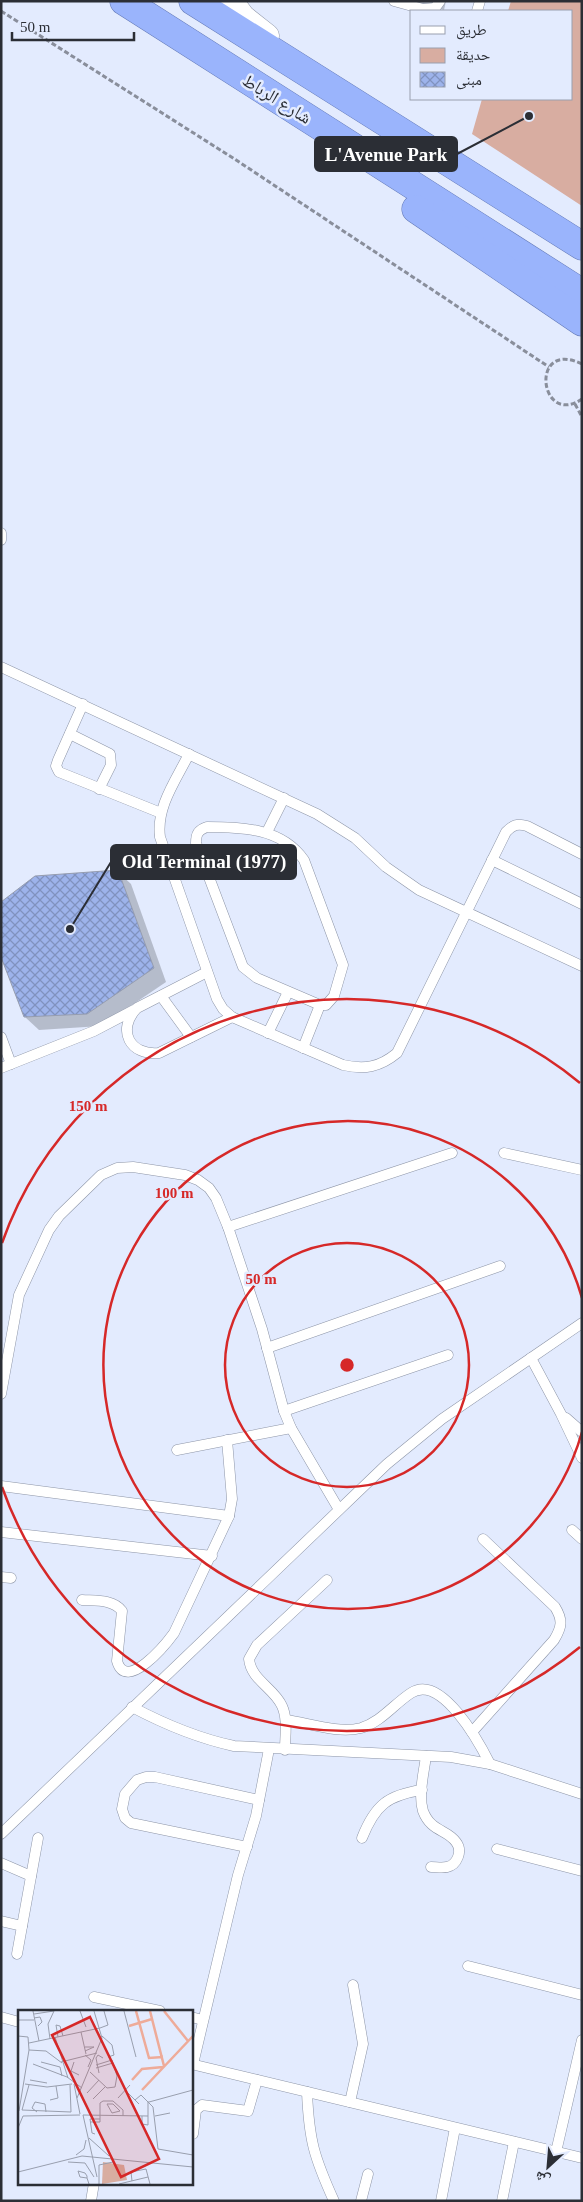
<svg xmlns="http://www.w3.org/2000/svg" width="583" height="2202" viewBox="0 0 583 2202" font-family="'Times New Roman','Noto Naskh Arabic',serif">
  <style>
    .park { fill: #d8ada1 }
    .shadow { fill: #0003 }
    .building { fill: url(#building-cross-hatch); stroke: #969daf }
    .lines { fill: none; stroke-linecap: round; stroke-linejoin: round }
    .service-casing { stroke: #8d95a7; stroke-width: 11 }
    .tertiary-casing { stroke: #8d95a7; stroke-width: 25 }
    .trunk-casing { stroke: #6379b6; stroke-width: 29 }
    .path { stroke: #898e9b; stroke-width: 3; stroke-dasharray: 5 2.5; stroke-linecap: butt }
    .service { stroke: #fff; stroke-width: 10 }
    .tertiary { stroke: #fff; stroke-width: 24 }
    .trunk { stroke: #9ab4fc; stroke-width: 28 }
    .ring { fill: none; stroke: #d62828; stroke-width: 2.5 }
    .labels { text-anchor: middle; dominant-baseline: central; stroke-width: 5; stroke-linejoin: round; paint-order: stroke }
    .street-label { font-size: 18px; fill: #2b2e35; stroke: #e3ebfe }
    .inset-river { fill: none; stroke: #eeab99; stroke-width: 2.5 }
    .inset-road { fill: none; stroke: #999fae; stroke-width: 1 }
    .view { fill: #d62828; fill-opacity: 0.15; stroke: #d62828; stroke-width: 2.5 }
    .inset-edge { fill: none; stroke: #2b2e35; stroke-width: 2.5 }
    .centre { fill: #d62828; stroke: #e3ebfe; stroke-width: 2.5 }
    .ring-label { font-size: 15px; text-anchor: middle; font-weight: bold; fill: #d62828; stroke: #e3ebfe; stroke-width: 5; stroke-linejoin: round; paint-order: stroke }
    .leader { fill: none; stroke: #2b2e35; stroke-width: 2 }
    .callout-dot { fill: #2b2e35; stroke: #e3ebfe; stroke-width: 2 }
    .callout { fill: #2b2e35; stroke: #2b2e35; stroke-width: 2 }
    .callout-label { font-size: 19px; text-anchor: middle; font-weight: bold; fill: #fff }
  </style>
  <defs>
    <pattern id="building-cross-hatch" width="8" height="8" patternUnits="userSpaceOnUse" patternTransform="scale(1.25)"><rect width="8" height="8" fill="#9db3eb"/><path d="M0 0l8 8M0 8l8-8" fill="none" stroke="#8092bf"/></pattern>
  </defs>
  <rect width="100%" height="100%" fill="#e3ebfe"/>
  <polygon class="park" points="511,1 582,1 582,206 472,134 482,99 572,99 572,11 508,11"/>
  <g class="shadow">
    <polygon points="410,1 446,1 444,10"/>
    <polygon points="117,871 131,884 166,982 101,1026 39,1030 25,1017"/>
  </g>
  <polygon class="building" points="118,870 154,968 87,1014 24,1017 1,957 1,902 35,876"/>
  <g class="lines">
    <g class="service-casing">
      <g id="service">
        <polyline points="394,1 423,9 435,8 440,1"/>
        <polyline points="477,11 480,1"/>
        <polyline points="1,533 1,540"/>
        <polyline points="1,667 317,814 355,838 386,867 419,890 582,966"/>
        <polyline points="83,704 58,760 56,766 59,772 161,813"/>
        <polyline points="70,734 110,754 111,765 99,789"/>
        <path d="M189,754c-13,26 -33,53 -29,83l57,162 6,10 9,8 111,48c22,5 37,2 54,-12l109,-221c7,-7 11,-9 21,-6l55,28"/>
        <path d="M207,827c35,0 75,1 97,33l39,105 -9,31 -8,9h-6l-63,-27 -14,-11 -47,-124c0,-9 2,-13 11,-16z"/>
        <polyline points="267,832 284,798"/>
        <polyline points="492,860 582,904"/>
        <path d="M207,972l-70,36c-21,22 -7,48 22,45l73,-36"/>
        <polyline points="161,996 191,1037"/>
        <polyline points="268,1033 288,992"/>
        <polyline points="1,1037 11,1064"/>
        <polyline points="303,1048 320,1005"/>
        <polyline points="1,1068 94,1031 134,1010"/>
        <polyline points="504,1153 582,1170"/>
        <polyline points="228,1227 452,1153"/>
        <polyline points="267,1348 500,1266"/>
        <polyline points="531,1358 561,1414 582,1458"/>
        <polyline points="1,1394 19,1295 49,1230 59,1216 101,1175 117,1168 133,1167 185,1175 198,1180 209,1188 216,1198 228,1227 262,1329 284,1411 291,1428 338,1508"/>
        <polyline points="284,1411 448,1355"/>
        <polyline points="566,1418 582,1432"/>
        <polyline points="177,1450 291,1428"/>
        <polyline points="1,1486 229,1516"/>
        <polyline points="572,1530 582,1539"/>
        <polyline points="1,1532 212,1556"/>
        <polyline points="1,1577 11,1578"/>
        <path d="M82,1600c13,1 31,-1 40,11l-5,50c9,32 49,-17 57,-28l55,-117 3,-17 -5,-59"/>
        <path d="M132,1707c34,18 65,31 102,39l217,11 39,7 92,30"/>
        <path d="M286,1720c22,3 52,14 75,8 20,-6 33,-24 50,-35 30,-20 68,49 79,71"/>
        <path d="M472,1732l82,-92c8,-13 9,-20 1,-33l-72,-68"/>
        <path d="M285,1750c0,-14 3,-31 -3,-44 -8,-18 -31,-26 -33,-47l8,-14 70,-65"/>
        <path d="M426,1756c-2,16 -8,39 -3,55 8,21 24,18 33,31 7,9 1,23 -9,25 -5,1 -11,0 -16,0"/>
        <polyline points="1,1834 387,1464 442,1419 582,1323"/>
        <path d="M362,1838c13,-33 26,-43 60,-48"/>
        <polyline points="247,1847 131,1823 125,1818 122,1809 125,1794 137,1780 146,1777 155,1777 259,1800"/>
        <polyline points="497,1849 582,1871"/>
        <polyline points="1,1863 31,1876"/>
        <polyline points="1,1921 22,1926"/>
        <polyline points="17,1954 38,1838"/>
        <polyline points="468,1966 582,1995"/>
        <polyline points="94,1997 160,2011"/>
        <polyline points="1,2017 19,2022"/>
        <polyline points="191,2017 203,2020"/>
        <polyline points="191,2064 582,2158"/>
        <polyline points="193,2064 238,1875 256,1816 269,1749"/>
        <path d="M307,2092c2,48 7,65 27,109"/>
        <polyline points="350,2102 363,2044 353,1985"/>
        <polyline points="193,2134 196,2110 202,2105 248,2111 257,2080"/>
        <polyline points="556,2152 582,2040"/>
        <polyline points="91,2201 94,2183"/>
        <polyline points="361,2201 368,2174"/>
        <polyline points="441,2201 455,2128"/>
        <polyline points="502,2201 514,2142"/>
      </g>
    </g>
    <g class="tertiary-casing">
      <polyline id="tertiary" points="231,1 243,17 267,36"/>
    </g>
    <g class="trunk-casing">
      <g id="trunk">
        <polyline points="124,1 582,293"/>
        <polyline points="193,1 582,246"/>
        <polyline points="416,209 582,322"/>
      </g>
    </g>
    <g class="path">
      <polyline points="1,11 233,158 549,367"/>
      <path d="M582,364c-53,-26 -43,64 0,35"/>
      <polyline points="575,404 582,417"/>
    </g>
    <use href="#service" class="service"/>
    <use href="#tertiary" class="tertiary"/>
    <use href="#trunk" class="trunk"/>
  </g>
  <g class="ring">
    <circle cx="347" cy="1365" r="122"/>
    <path d="M582 1432A244 244 0 1 1 582 1298"/>
    <path d="M580 1647A366 366 0 0 1 2 1487M2 1243A366 366 0 0 1 580 1083"/>
  </g>
  <g class="labels">
    <g class="street-label">
      <text transform="translate(277 99) rotate(32)">شارع الرباط</text>
    </g>
  </g>
  <g transform="translate(18 2010)">
    <rect width="175" height="175" fill="#e3ebfe"/>
    <path d="M85,152l21,3 3,15 -25,4z" fill="#d8ada1"/>
    <path class="inset-river" d="M118,1l13,47 14,-1M132,1l14,55M146,1l24,30M111,16l23,-7M114,70l10,-11 21,-2M124,80l51,-54"/>
    <path class="inset-road" d="M15,1l6,30M62,1l6,16M106,1l12,46M16,4l20,-3M16,8l6,-1 2,5 -4,4M0,10h16M82,18l8,-3 -4,-14M63,22l5,22M0,26l10,1 1,13 -10,61M84,26l10,9 2,10 -6,2M37,27l13,41M40,27l-2,-12 4,1 3,10M32,29l-2,-15 6,-13M11,33l71,-15M67,37h9l-9,4M11,40l17,1 16,12M67,45l6,5 -3,7M23,52l19,5 2,9M43,52l36,-9M56,52l-3,9 8,4M15,54l34,13 15,11M78,58l17,-5M72,62l17,16 8,-1 2,-11 -5,-16 -16,5M81,63l-3,-15 2,-3 5,3M12,70l17,3M7,74l22,3 25,-3M56,74l6,30M107,80l14,14M69,83l12,-13M59,88l25,-60 -8,-27M100,88l12,-13M75,89l12,-12M32,90l8,-2 -2,-12M117,90l6,-5 12,12 5,42 35,6M131,92l44,-12M89,94h6l7,7 -8,2zM4,100l49,2 -1,-27M4,100l7,-25M19,102l-5,-4 3,-6 10,2 1,8M65,105l65,1M65,105l14,62M124,106v8l6,1v-24M137,106l15,-3M72,112h10v-19l3,-2h10l10,9v6M0,118l5,-12 57,-1M77,124l-3,-1 -2,-14h10M71,128l20,18M58,145l8,-6 2,-9M50,152l17,1 9,14M128,159l4,15M0,162l64,-16 111,11M69,168l-7,-1 -2,-6 7,2 2,3v2l2,6M114,171l-1,-9 15,-3M81,174v-19l14,-3M101,174l29,-7"/>
    <path class="view" d="M72,7l69,142 -38,18 -69,-142z"/>
    <rect width="175" height="175" class="inset-edge"/>
  </g>
  <circle cx="347" cy="1365" r="8" class="centre"/>
  <g class="ring-label">
    <text x="88" y="1111">150 m</text>
    <text x="174" y="1198">100 m</text>
    <text x="261" y="1284">50 m</text>
  </g>
  <path class="leader" d="M529 116L457 154M70 929L111 862"/>
  <g class="callout-dot">
    <circle cx="529" cy="116" r="5"/>
    <circle cx="70" cy="929" r="5"/>
  </g>
  <g class="callout">
    <rect x="315" y="137" width="142" height="34" rx="5"/>
    <rect x="111" y="845" width="185" height="34" rx="5"/>
  </g>
  <g class="callout-label">
    <text x="386" y="161">L'Avenue Park</text>
    <text x="204" y="868">Old Terminal (1977)</text>
  </g>
  <rect width="583" height="2202" fill="none" stroke="#2b2e35" stroke-width="5"/>
  <rect x="410" y="10" width="162" height="90" fill="#e3ebfe" stroke="#999fae"/>
  <rect x="420" y="26" width="25" height="8" fill="#ffffff" stroke="#999fae"/>
  <text x="456" y="35" font-size="15" fill="#2b2e35">طريق</text>
  <rect x="420" y="48" width="25" height="15" fill="#d8ada1" stroke="#999fae"/>
  <text x="456" y="60" font-size="15" fill="#2b2e35">حديقة</text>
  <rect x="420" y="72" width="25" height="15" fill="url(#building-cross-hatch)" stroke="#999fae"/>
  <text x="456" y="85" font-size="15" fill="#2b2e35">مبنى</text>
  <g transform="translate(548 2167) rotate(206)" stroke="#e3ebfe" stroke-width="4" paint-order="stroke">
  <path d="M0-4L9 19L0 12L-9 19Z" fill="#2b2e35"/>
  <text y="-8" font-size="14" font-weight="bold" text-anchor="middle" fill="#2b2e35">ش</text>
  </g>
  <path d="M12 32v8h122v-8" fill="none" stroke="#2b2e35" stroke-width="2.5"/>
  <text x="20" y="32" font-size="15" fill="#2b2e35" stroke="#e3ebfe" stroke-width="4" paint-order="stroke">50 m</text>
</svg>
